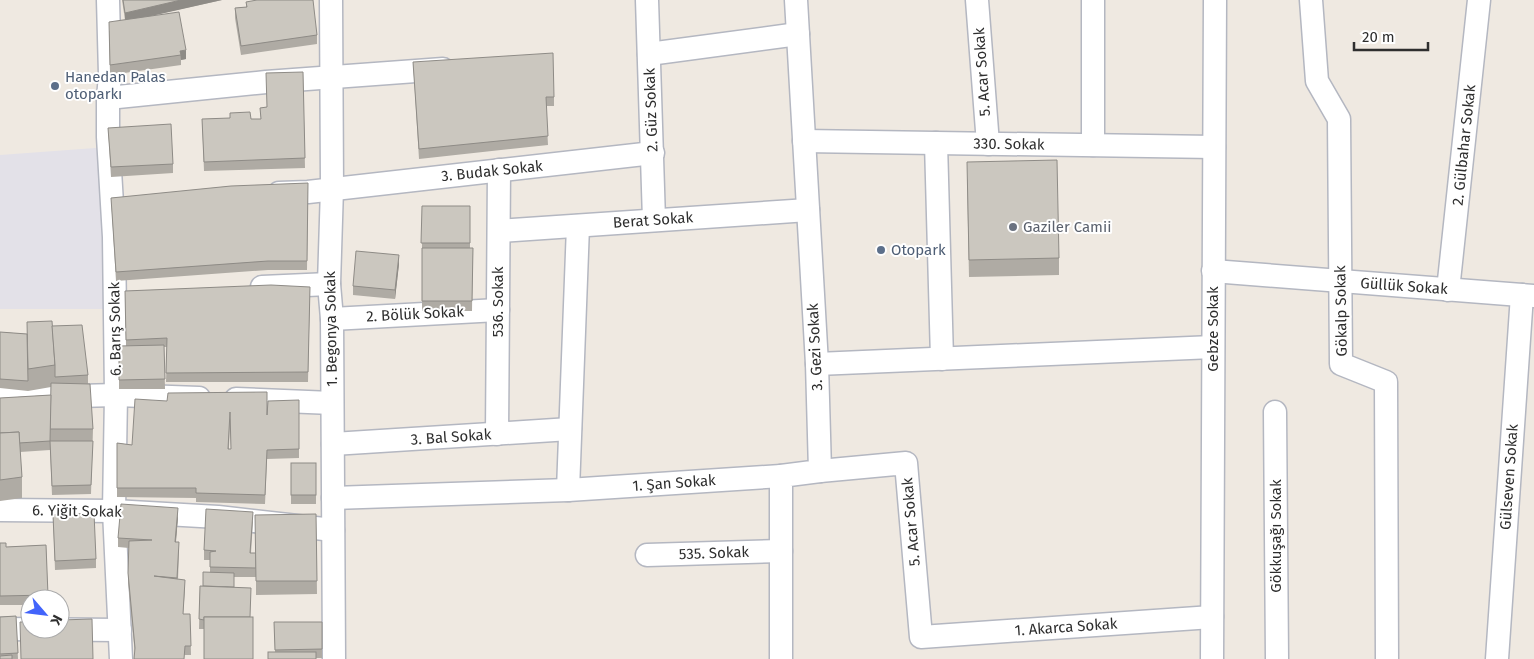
<svg xmlns="http://www.w3.org/2000/svg" width="1534" height="659" viewBox="0 0 1534 659" font-family="'Fira Sans',sans-serif">
  <style>
    .industrial { fill: #e3e1e8 }
    .lines { fill: none; stroke-linecap: round; stroke-linejoin: round }
    .minor-casing { stroke: #b4b7c1; stroke-width: 25 }
    .minor { stroke: #fff; stroke-width: 22 }
    .wall { fill: #afaba4; fill-rule: evenodd }
    .shaded-wall { fill: #8e8b86 }
    .building { fill: #cbc7bf; stroke: #8e8b86; fill-rule: evenodd }
    .service-dot { fill: #5c6f8a; stroke: #fff; stroke-width: 2 }
    .worship-dot { fill: #6b7280; stroke: #fff; stroke-width: 2 }
    .labels { text-anchor: middle; dominant-baseline: central; stroke-width: 4; stroke-linejoin: round; paint-order: stroke }
    .street-label { font-size: 15px; fill: #2e2e2e; stroke: #fff }
    .service-label { font-size: 15px; fill: #4e5e75; stroke: #fff; text-anchor: start }
    .worship-label { font-size: 15px; fill: #5b616d; stroke: #fff; text-anchor: start }
  </style>
  <rect width="100%" height="100%" fill="#efe9e1"/>
  <polygon class="industrial" points="109,147 115,309 0,309 0,155"/>
  <g class="lines">
    <g class="minor-casing">
      <g id="minor">
        <polyline points="108,0 110,75 108,98 108,137 114,237 116,395 114,511 121,659"/>
        <polyline points="331,0 332,188 329,284 332,319 334,659"/>
        <polyline points="647,0 654,220"/>
        <polyline points="977,0 988,144"/>
        <polyline points="1311,0 1317,81 1339,119 1341,364 1386,382 1387,659"/>
        <polyline points="649,54 798,34"/>
        <polyline points="108,98 266,82 443,69"/>
        <polyline points="804,141 1214,147"/>
        <polyline points="936,143 942,359"/>
        <polyline points="1093,145 1093,0"/>
        <polyline points="279,193 308,192 653,153"/>
        <polyline points="499,231 808,210"/>
        <polyline points="1213,271 1534,296"/>
        <polyline points="262,287 329,284"/>
        <polyline points="1448,290 1479,0"/>
        <polyline points="332,319 498,310"/>
        <polyline points="817,364 1213,347"/>
        <polyline points="0,398 116,395 199,398"/>
        <polyline points="236,399 332,403"/>
        <polyline points="1275,412 1277,659"/>
        <polyline points="497,434 499,170"/>
        <polyline points="333,444 570,429"/>
        <polyline points="820,471 906,463 921,637 1212,617"/>
        <polyline points="568,490 578,226"/>
        <polyline points="333,498 568,490 781,476"/>
        <polyline points="0,510 114,511 218,517 333,530"/>
        <polyline points="647,555 781,551"/>
        <polyline points="0,629 120,630"/>
        <polyline points="781,659 781,476 820,471 817,364 796,0"/>
        <polyline points="1212,659 1215,0"/>
        <polyline points="1497,659 1522,295"/>
      </g>
    </g>
    <use href="#minor" class="minor"/>
  </g>
  <g class="wall">
    <polygon points="122,0 222,0 154,15 186,59 181,60 181,65 110,75 109,31 125,20"/>
    <polygon points="246,2 317,35 317,44 241,55 235,18 235,8 246,7"/>
    <polygon points="413,62 554,97 554,106 546,106 548,145 419,159"/>
    <polygon points="303,72 305,168 204,171 202,119 261,119 260,108 267,107"/>
    <polygon points="108,128 173,164 173,173 111,177"/>
    <polygon points="967,179 1059,258 1059,275 969,277"/>
    <polygon points="308,183 307,270 268,270 116,281 111,198"/>
    <polygon points="422,206 470,206 470,248 473,248 472,311 422,311"/>
    <polygon points="399,264 395,299 353,295 353,286"/>
    <polygon points="310,287 308,382 166,382 167,347 164,347 165,389 119,389 119,346 126,346 125,291"/>
    <polygon points="52,326 88,375 88,384 93,429 91,494 52,495 50,450 20,452 22,477 22,498 0,501 0,398 51,395 51,387 28,391 0,388 0,332 27,334"/>
    <path d="M299,400v58l-32,1 -2,45 -69,-2v-4l-79,-1v-54l15,2zM230,421l1,28h-2z"/>
    <rect x="291" y="463" width="25" height="41"/>
    <polygon points="316,514 317,594 256,595 256,576 256,577 234,577 204,629 199,629 200,586 203,586 210,572 210,560 204,560 204,550 253,521 251,553 256,553"/>
    <polygon points="53,515 96,559 96,568 55,570"/>
    <polygon points="178,517 176,542 179,551 178,580 185,590 183,614 190,614 191,655 135,655 128,582 129,548 118,547 118,538"/>
    <polygon points="0,543 6,547 46,545 48,599 30,599 30,605 0,605"/>
    <polygon points="16,616 18,659 0,659 0,617"/>
    <polygon points="274,622 322,622 322,658 316,658 275,652"/>
  </g>
  <g class="shaded-wall">
    <polygon points="181,0 222,0 125,22 125,13"/>
    <polygon points="186,50 186,59 181,60 180,51"/>
    <polygon points="399,255 399,264 395,299 395,290"/>
    <polygon points="178,508 178,517 175,551 175,542"/>
  </g>
  <g class="building">
    <polygon points="123,0 181,0 125,13"/>
    <polygon points="257,0 313,0 317,35 241,46 235,8 247,7 246,2"/>
    <polygon points="179,12 186,50 180,51 181,55 110,65 109,22"/>
    <polygon points="553,53 554,97 546,97 548,136 419,149 413,62"/>
    <polygon points="303,72 305,158 204,162 202,119 230,118 230,113 250,112 251,119 261,119 260,108 267,107 266,73"/>
    <polygon points="171,124 173,164 111,167 108,128"/>
    <polygon points="1057,160 1059,258 969,260 967,162"/>
    <polygon points="308,183 307,261 268,261 116,272 111,198 231,186"/>
    <polygon points="422,206 470,206 470,243 421,243"/>
    <polygon points="422,248 473,248 472,301 422,301"/>
    <polygon points="356,251 399,255 395,290 353,286"/>
    <polygon points="271,285 310,287 308,372 166,373 167,338 126,340 125,291"/>
    <polygon points="52,321 55,365 28,369 27,322"/>
    <polygon points="82,325 88,375 55,377 55,365 52,326"/>
    <polygon points="0,332 27,334 28,381 0,379"/>
    <polygon points="164,345 165,379 119,380 119,346"/>
    <polygon points="51,383 90,384 93,429 50,429"/>
    <path d="M267,392v23l1,-14 31,-1v49l-32,1 -2,45 -69,-2v-5h-79v-45l15,2 3,-46 32,2 1,-8zM230,412l1,37h-3z"/>
    <polygon points="51,395 50,441 19,443 19,432 0,433 0,398"/>
    <polygon points="19,432 22,477 0,480 0,433"/>
    <polygon points="50,441 93,441 91,485 52,486"/>
    <rect x="291" y="463" width="25" height="32"/>
    <polygon points="121,504 178,508 175,542 179,542 177,578 154,576 185,580 183,614 190,614 191,646 185,646 184,659 134,659 135,648 128,573 129,541 152,540 118,538"/>
    <polygon points="206,509 253,512 250,553 256,553 256,568 210,567 210,552 216,551 204,550"/>
    <polygon points="94,513 96,559 55,561 53,515"/>
    <polygon points="316,514 317,581 256,581 255,515"/>
    <polygon points="0,543 6,543 6,547 46,545 48,595 0,596"/>
    <polygon points="203,572 234,573 234,587 203,586"/>
    <polygon points="200,586 251,588 250,617 204,617 204,620 199,619"/>
    <polygon points="16,616 18,653 0,654 0,617"/>
    <rect x="204" y="617" width="49" height="42"/>
    <polygon points="92,619 93,659 21,659 20,622 30,622 30,629 60,629 60,620"/>
    <polygon points="274,622 322,622 322,649 275,650"/>
    <rect x="268" y="652" width="48" height="7"/>
    <polygon points="12,655 12,659 0,659 0,656"/>
  </g>
  <g class="service-dot">
    <circle cx="55" cy="86" r="5"/>
    <circle cx="881" cy="250" r="5"/>
  </g>
  <circle class="worship-dot" cx="1013" cy="227" r="5"/>
  <g class="labels">
    <g class="street-label">
      <text transform="translate(982 72) rotate(-94)">5. Acar Sokak</text>
      <text transform="translate(651 110) rotate(-92)">2. Güz Sokak</text>
      <text transform="translate(1009 144) rotate(1)">330. Sokak</text>
      <text transform="translate(1464 145) rotate(-84)">2. Gülbahar Sokak</text>
      <text transform="translate(492 171) rotate(-6)">3. Budak Sokak</text>
      <text transform="translate(653 220) rotate(-4)">Berat Sokak</text>
      <text transform="translate(1404 286) rotate(4)">Güllük Sokak</text>
      <text transform="translate(498 302) rotate(-90)">536. Sokak</text>
      <text transform="translate(1341 311) rotate(-91)">Gökalp Sokak</text>
      <text transform="translate(415 314) rotate(-3)">2. Bölük Sokak</text>
      <text transform="translate(115 329) rotate(-91)">6. Barış Sokak</text>
      <text transform="translate(331 329) rotate(-91)">1. Begonya Sokak</text>
      <text transform="translate(1213 329) rotate(-90)">Gebze Sokak</text>
      <text transform="translate(815 347) rotate(-93)">3. Gezi Sokak</text>
      <text transform="translate(451 437) rotate(-4)">3. Bal Sokak</text>
      <text transform="translate(1509 477) rotate(-86)">Gülseven Sokak</text>
      <text transform="translate(674 483) rotate(-4)">1. Şan Sokak</text>
      <text transform="translate(77 511) rotate(1)">6. Yiğit Sokak</text>
      <text transform="translate(911 522) rotate(-95)">5. Acar Sokak</text>
      <text transform="translate(1276 536) rotate(-90)">Gökkuşağı Sokak</text>
      <text transform="translate(714 553) rotate(-2)">535. Sokak</text>
      <text transform="translate(1066 627) rotate(-4)">1. Akarca Sokak</text>
    </g>
    <g class="service-label">
      <text x="65" y="77">Hanedan Palas<tspan x="65" dy="17">otoparkı</tspan></text>
      <text x="891" y="250">Otopark</text>
    </g>
    <g class="worship-label">
      <text x="1023" y="227">Gaziler Camii</text>
    </g>
  </g>
  <g transform="translate(45 614) rotate(118)"><circle r="24" fill="#ffffff" stroke="#ababab"/>
  <path d="M0-4L9 19L0 12L-9 19Z" fill="#4264fb"/>
  <text y="-8" font-size="14" font-weight="bold" text-anchor="middle" fill="#2e2e2e">K</text>
  </g>
  <path d="M1354 42v8h74v-8" fill="none" stroke="#2e2e2e" stroke-width="2.5"/>
  <text x="1362" y="42" font-size="15" fill="#2e2e2e" stroke="#ffffff" stroke-width="4" paint-order="stroke">20 m</text>
</svg>
